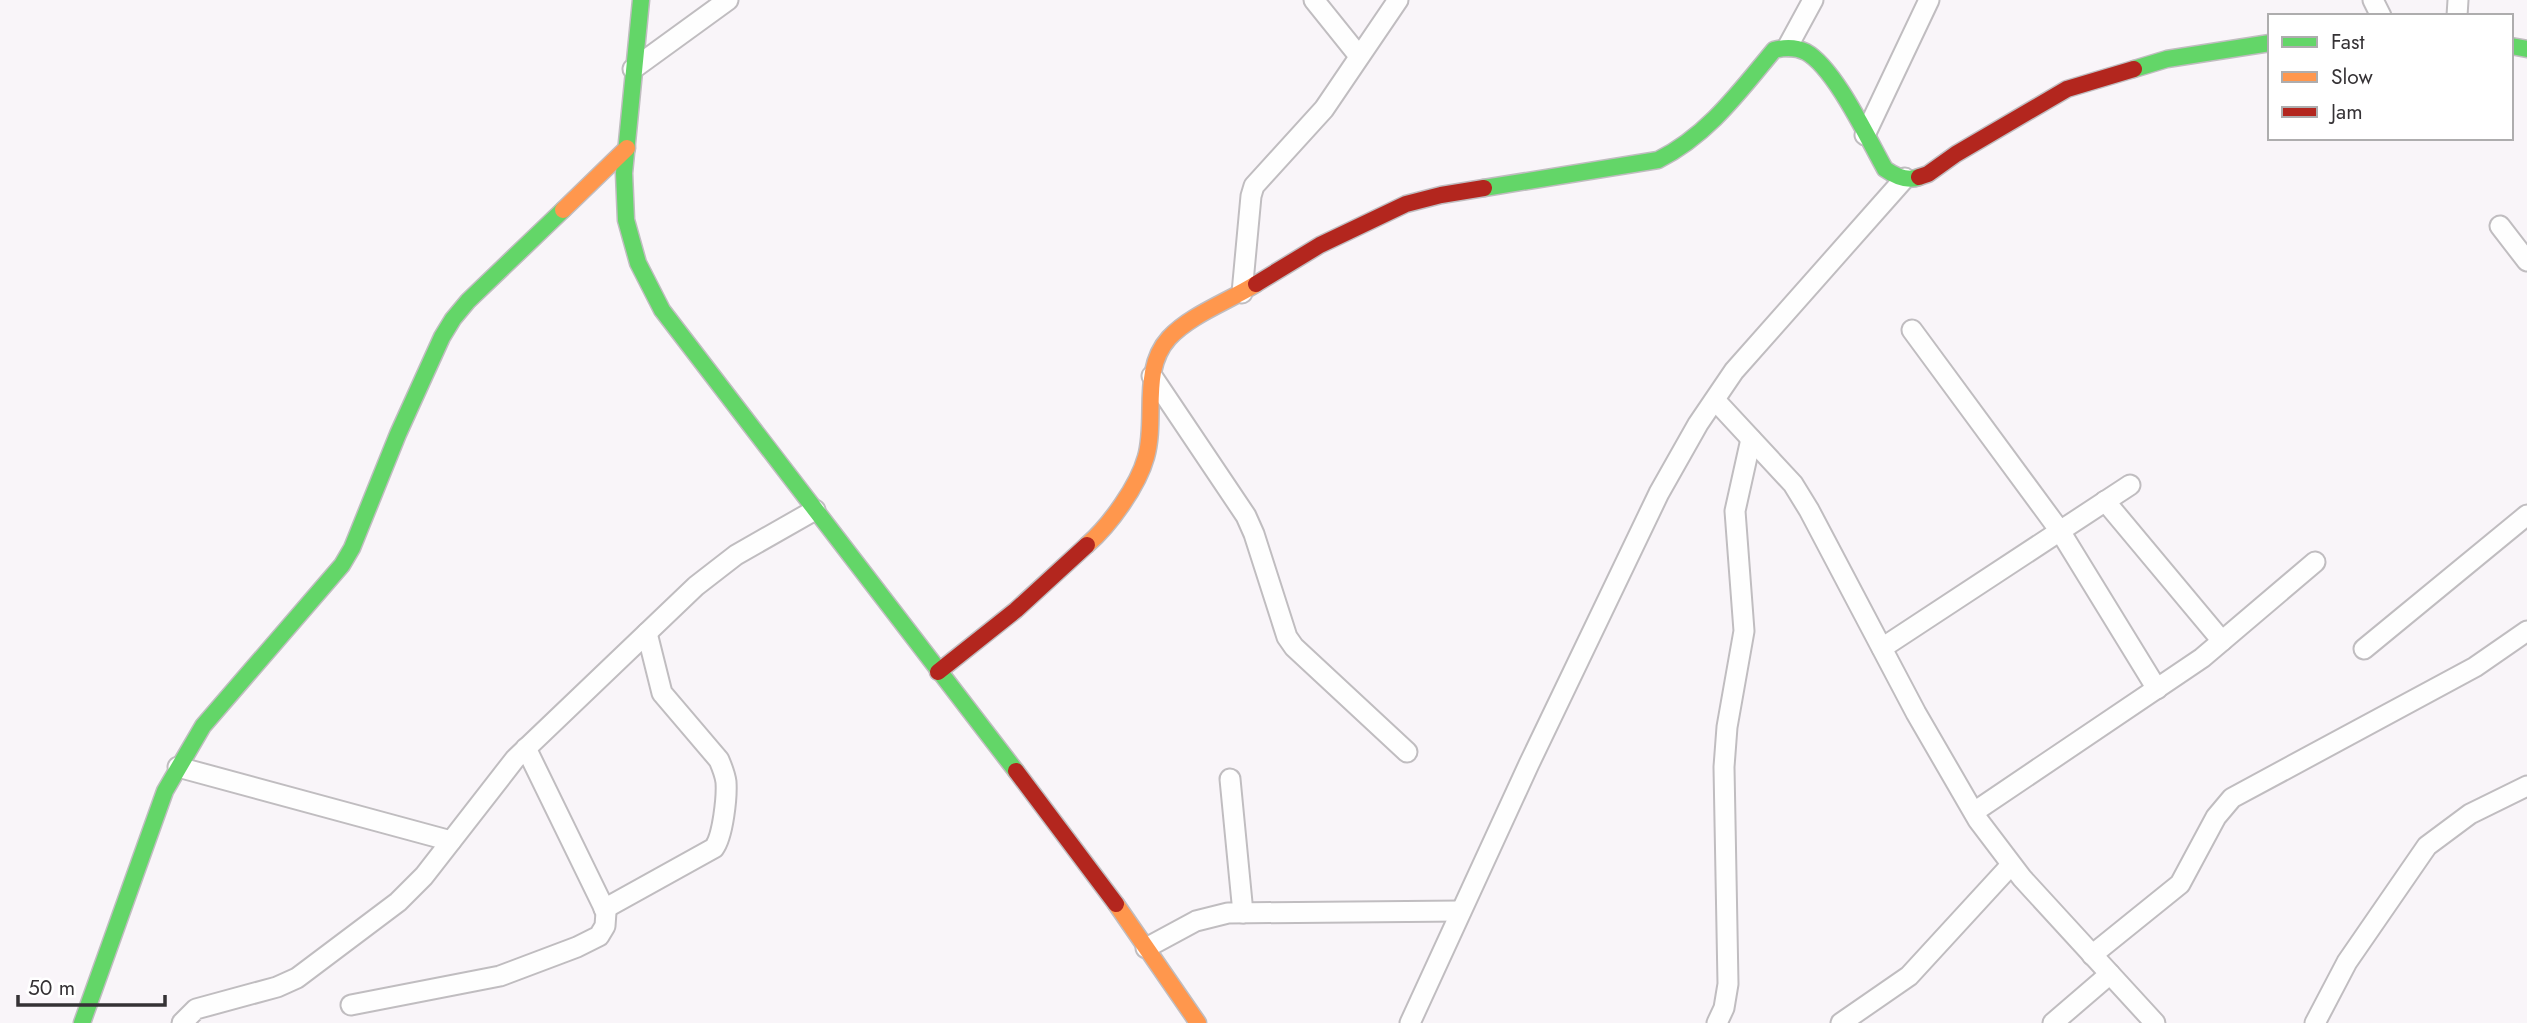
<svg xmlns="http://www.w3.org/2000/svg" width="2527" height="1023" viewBox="0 0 2527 1023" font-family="Jost,sans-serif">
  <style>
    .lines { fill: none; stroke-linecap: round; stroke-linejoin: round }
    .street-casing { stroke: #c0bdc0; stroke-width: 23 }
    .fast-casing { stroke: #c0bdc0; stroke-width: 19 }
    .slow-casing { stroke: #c0bdc0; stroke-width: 19 }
    .jam-casing { stroke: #c0bdc0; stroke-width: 19 }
    .street { stroke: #fefefe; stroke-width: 19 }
    .fast { stroke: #63d668; stroke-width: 16 }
    .slow { stroke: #ff974d; stroke-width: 16 }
    .jam { stroke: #b3261e; stroke-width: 16 }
  </style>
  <rect width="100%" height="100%" fill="#f9f5f9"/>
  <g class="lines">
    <g class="street-casing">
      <g id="street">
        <polyline points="1314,0 1359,56"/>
        <polyline points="2373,0 2381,16"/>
        <polyline points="2457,16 2458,0"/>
        <polyline points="1788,46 1813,0"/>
        <polyline points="633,69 728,0"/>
        <polyline points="1865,135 1929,0"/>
        <polyline points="2500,226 2527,261"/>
        <polyline points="1242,293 1251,196 1254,186 1324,109 1398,0"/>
        <polyline points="1912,330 2060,531 2157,689"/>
        <polyline points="1152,376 1246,516 1254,534 1287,637 1294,647 1407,752"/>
        <polyline points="1715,400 1793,484 1809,510 1916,713 1978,820 2022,878 2155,1023"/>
        <polyline points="2105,501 2222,641"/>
        <polyline points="1882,648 2130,485"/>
        <polyline points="2364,649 2527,515"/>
        <polyline points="178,767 451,841"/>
        <polyline points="1230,779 1243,913"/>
        <polyline points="1974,812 2202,658 2315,562"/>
        <path d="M604,909l110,-61c9,-12 13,-51 12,-66 -1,-8 -4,-15 -7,-22l-57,-67 -15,-60"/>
        <polyline points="1146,948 1196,921 1228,913 1461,911"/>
        <polyline points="2092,955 2180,884 2216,817 2232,798 2475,667 2527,631"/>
        <polyline points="351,1005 500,976 577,947 599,936 605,926 606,912 526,748"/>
        <polyline points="182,1023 196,1009 277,987 297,978 398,902 424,876 515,759 696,586 736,555 815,510"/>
        <polyline points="1410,1023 1529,764 1659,493 1698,424 1734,371 1905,178"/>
        <polyline points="1717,1023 1724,1008 1728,984 1724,767 1727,727 1744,631 1735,511 1751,439"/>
        <polyline points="1841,1023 1909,976 2011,865"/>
        <polyline points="2053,1023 2110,974"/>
        <polyline points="2315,1023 2347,962 2427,846 2470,814 2527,786"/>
      </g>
    </g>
    <g class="fast-casing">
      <g id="fast">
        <polyline points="641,0 624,173 626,220 638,263 662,310 1016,771"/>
        <polyline points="2511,46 2527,49"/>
        <polyline points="2134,69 2167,59 2270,43"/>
        <path d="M1484,188l174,-28c50,-25 81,-68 116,-110 11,-3 22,-3 32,2 29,16 62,87 79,117 10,7 22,13 34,8"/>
        <polyline points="82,1023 165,791 203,726 342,565 352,548 398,434 442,337 453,319 468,301 563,210"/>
      </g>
    </g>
    <g class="slow-casing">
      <g id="slow">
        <polyline points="563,210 627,148"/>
        <path d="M1087,545c23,-20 51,-59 59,-88 11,-39 -6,-87 23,-119 21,-23 60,-37 87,-54"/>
        <polyline points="1116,904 1198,1023"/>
      </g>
    </g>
    <g class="jam-casing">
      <g id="jam">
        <polyline points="1919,177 1928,174 1956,154 2067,89 2134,69"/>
        <polyline points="1256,284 1320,245 1406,204 1441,195 1484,188"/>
        <polyline points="938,672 1016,610 1087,545"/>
        <polyline points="1016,771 1116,904"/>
      </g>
    </g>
    <use href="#street" class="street"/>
    <use href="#fast" class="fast"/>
    <use href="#slow" class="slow"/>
    <use href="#jam" class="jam"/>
  </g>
  <rect x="2268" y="14" width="245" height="126" fill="#ffffff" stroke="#aeadae" stroke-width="2"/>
  <rect x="2282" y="37" width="35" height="10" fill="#63d668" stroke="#aeadae" stroke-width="2"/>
  <text x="2331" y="49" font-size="21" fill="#353235">Fast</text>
  <rect x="2282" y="72" width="35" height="10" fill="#ff974d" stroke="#aeadae" stroke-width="2"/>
  <text x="2331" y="84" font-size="21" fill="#353235">Slow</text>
  <rect x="2282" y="107" width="35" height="10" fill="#b3261e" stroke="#aeadae" stroke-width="2"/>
  <text x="2331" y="119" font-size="21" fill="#353235">Jam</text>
  <path d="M18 995v10h147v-10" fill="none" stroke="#353235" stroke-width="3.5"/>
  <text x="28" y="995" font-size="21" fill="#353235" stroke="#ffffff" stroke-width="5" paint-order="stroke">50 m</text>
</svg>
